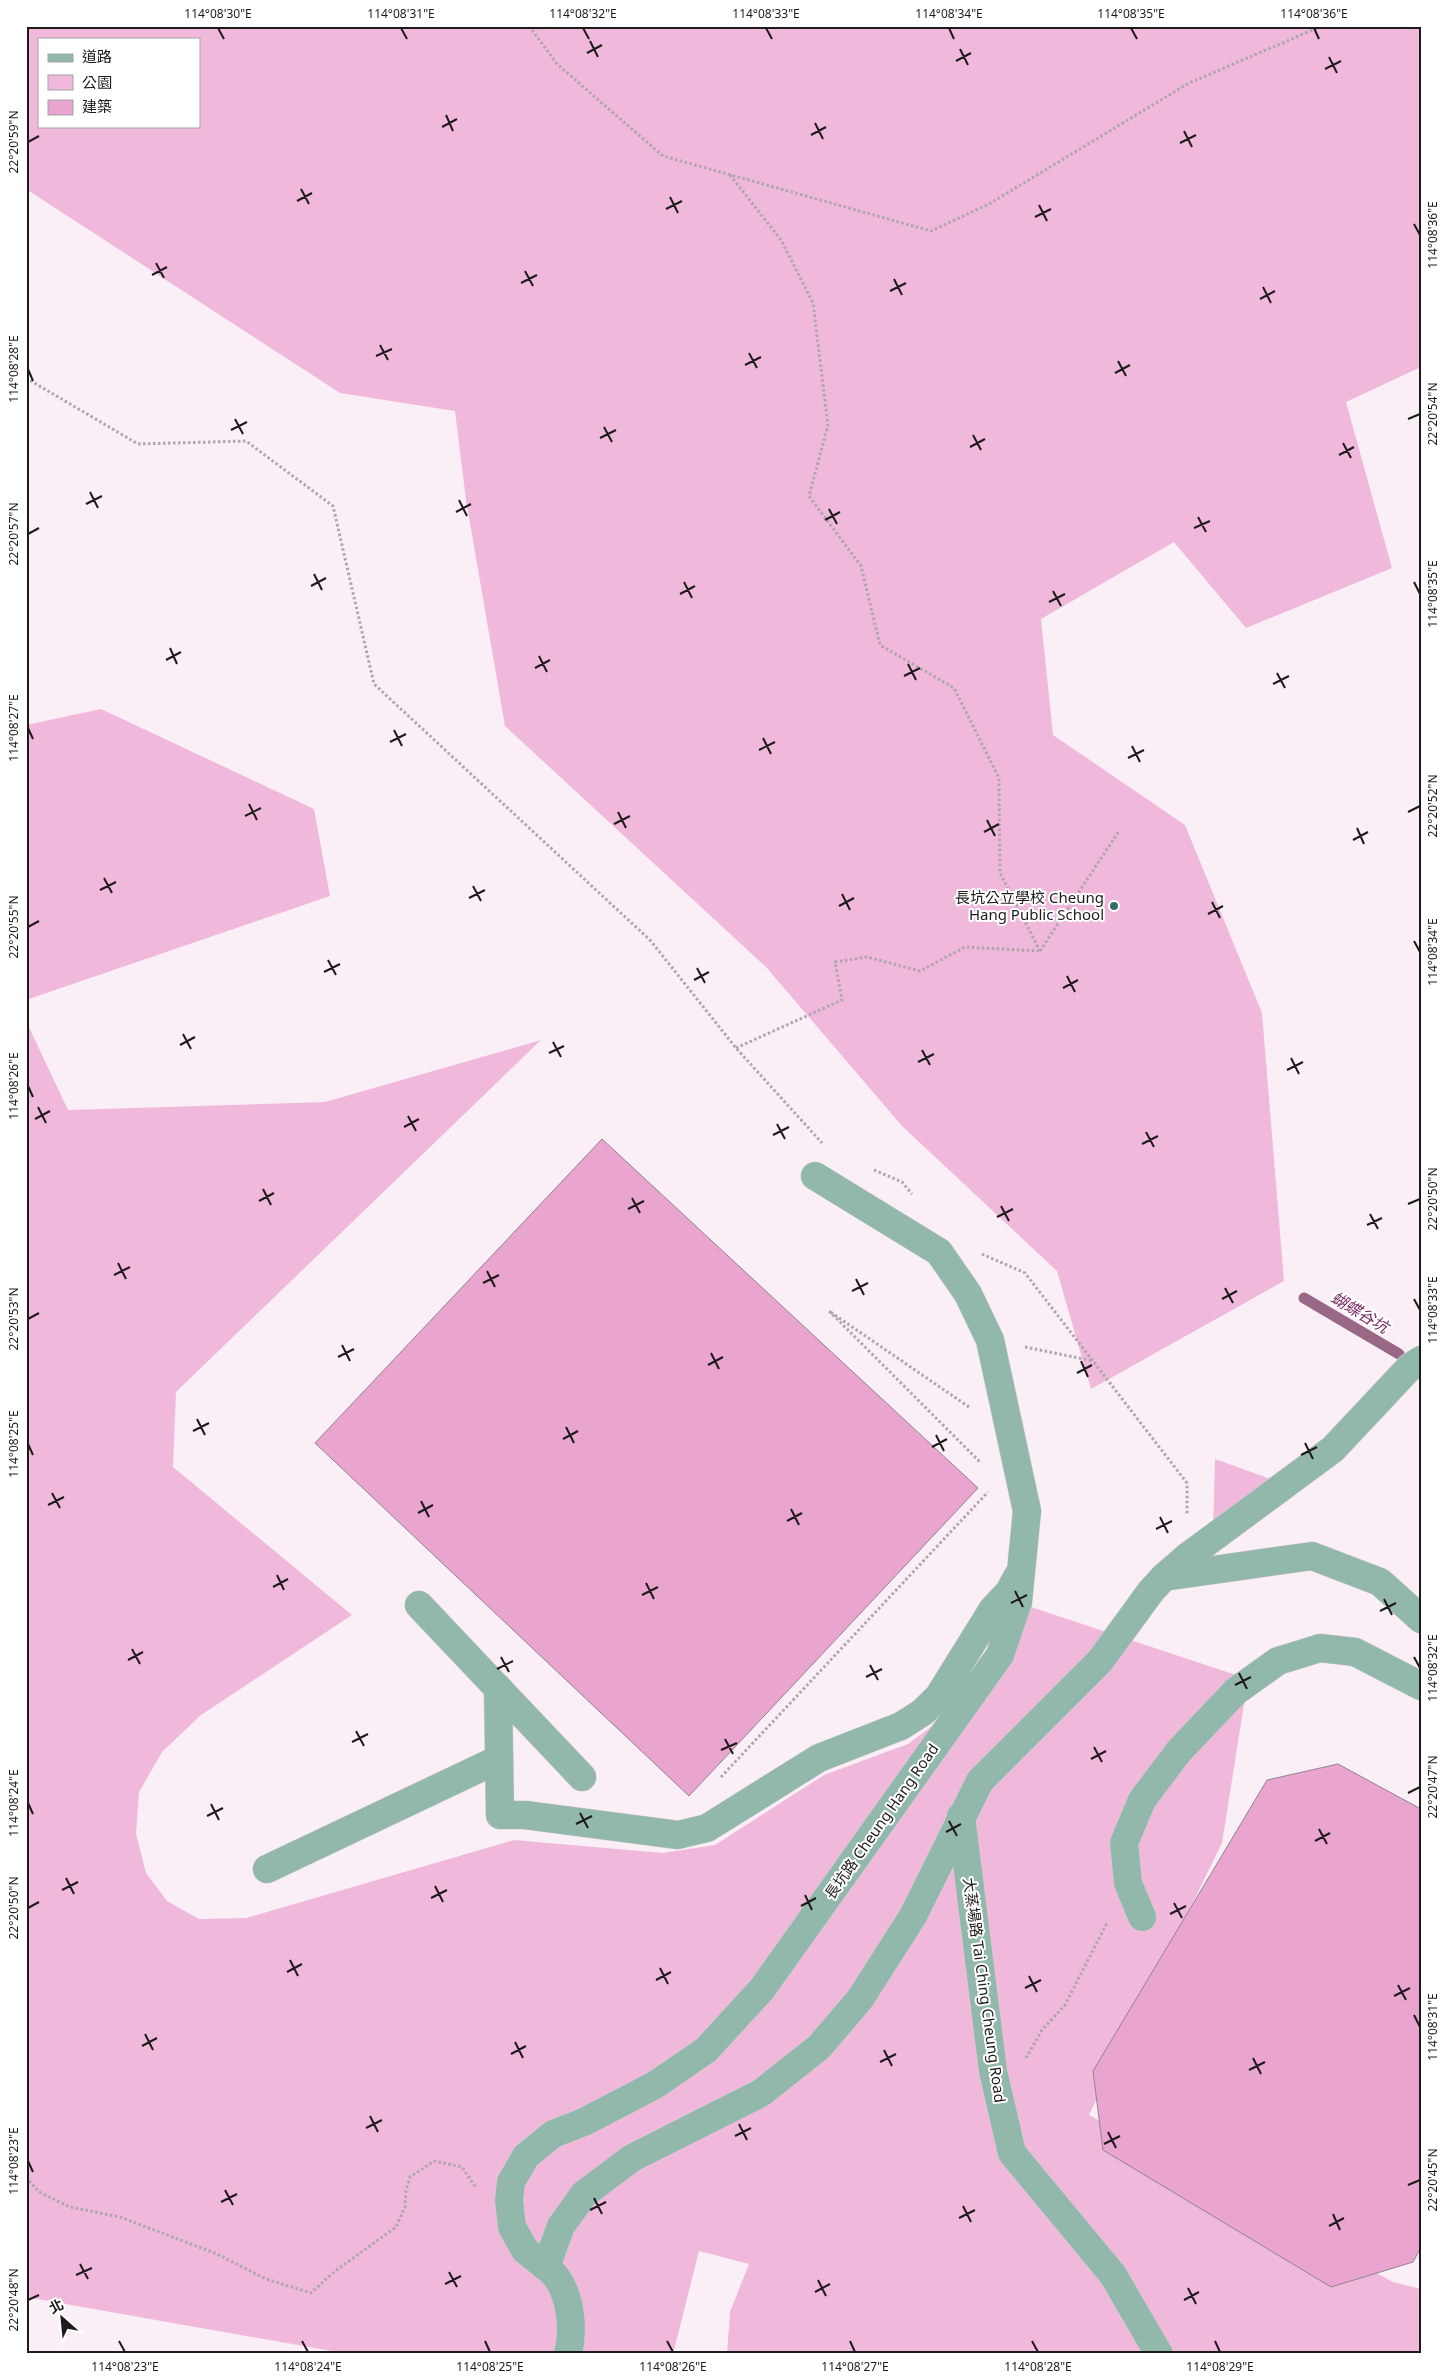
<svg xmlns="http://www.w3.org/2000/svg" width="1447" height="2380" viewBox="0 0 1447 2380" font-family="'Noto Sans','Noto Sans TC',sans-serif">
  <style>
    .green { fill: #f0b9db; fill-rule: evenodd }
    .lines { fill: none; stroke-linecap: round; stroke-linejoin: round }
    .stream { stroke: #986886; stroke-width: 11 }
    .building { fill: #e9a4cf; stroke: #8f858b }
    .minor-casing { stroke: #d7cdd3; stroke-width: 29 }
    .path { stroke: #afa6ac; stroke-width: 3; stroke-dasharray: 2.5 2.5; stroke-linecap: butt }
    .minor { stroke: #92b8ac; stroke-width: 28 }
    .ticks { fill: none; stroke: #1e1a1c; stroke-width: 2 }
    .poi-dot { fill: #307160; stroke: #fff; stroke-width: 2 }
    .labels { text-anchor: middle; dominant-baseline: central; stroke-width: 4; stroke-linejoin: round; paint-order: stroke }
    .poi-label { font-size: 15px; fill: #1e1a1c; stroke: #fff; text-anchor: end }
    .street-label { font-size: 15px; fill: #1e1a1c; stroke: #fff }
    .water-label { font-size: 16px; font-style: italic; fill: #7a2b62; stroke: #fff }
    .neatline { fill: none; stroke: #1e1a1c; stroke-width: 2 }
    .ticks-label { font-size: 12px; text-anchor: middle; fill: #1e1a1c }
  </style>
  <rect width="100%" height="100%" fill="#faeff6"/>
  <g class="green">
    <path d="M26,26h1395v341l-75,35 46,166 -146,60 -72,-86 -133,77 12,116 132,90 77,188 22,268 -193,108 -34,-118 -155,-145 -136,-159 -261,-241 -39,-226 -11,-89 -115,-18 -314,-204zM39,39h160v87h-160z"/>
    <polygon points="101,709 314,809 330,896 26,1000 26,725"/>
    <polygon points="26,1021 68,1110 325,1102 541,1040 176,1392 173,1467 352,1615 201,1715 162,1752 139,1792 136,1834 146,1873 167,1901 199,1919 246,1918 514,1840 663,1853 715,1845 824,1775 908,1744 947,1715 1022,1604 1248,1679 1222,1843 1089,2115 1393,2282 1421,2289 1421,2354 727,2354 730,2312 749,2264 699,2251 673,2354 348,2354 26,2297"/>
    <polygon points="1215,1459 1279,1482 1213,1532"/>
  </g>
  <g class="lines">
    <polyline class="stream" points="1304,1298 1399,1354"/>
  </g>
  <g class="building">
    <polygon points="602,1139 978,1488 689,1796 315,1443"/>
    <polygon points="1338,1764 1421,1809 1421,2247 1413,2262 1331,2287 1103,2150 1093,2071 1267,1780"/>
  </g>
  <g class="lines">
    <g class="minor-casing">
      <g id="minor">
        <polyline points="815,1176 939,1252 968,1294 990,1340 1027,1511 1018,1602 1000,1655 762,1989 706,2050 655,2085 584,2122 553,2134 526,2156 511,2182 509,2200 512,2227 525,2250 546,2267 561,2226 584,2194 632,2158 761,2093 819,2047 860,1999 913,1916 980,1781 1100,1661 1151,1591 1164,1577 1312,1556 1380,1582 1421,1619"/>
        <polyline points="1164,1577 1187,1557 1333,1449 1410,1367 1421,1360"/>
        <polyline points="419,1605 582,1777"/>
        <polyline points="498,1688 500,1815 525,1815 678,1835 707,1828 819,1758 901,1726 923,1712 939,1696 993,1609 1009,1592 1017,1577"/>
        <polyline points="961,1816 993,2071 1012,2153 1113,2275 1159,2354"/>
        <polyline points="267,1869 499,1759"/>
        <polyline points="1142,1917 1128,1883 1124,1843 1142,1800 1179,1751 1236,1691 1278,1661 1320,1648 1355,1652 1421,1686"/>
        <path d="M546,2267c24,17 29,59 22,87"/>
      </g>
    </g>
    <g class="path">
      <polyline points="529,26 557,64 663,156 931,231 989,204 1189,83 1322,26"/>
      <polyline points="730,175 781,240 813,303 828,425 809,496 861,566 880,645 954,688 999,778 1000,873 1040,951"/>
      <polyline points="26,378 138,444 246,441 333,506 374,684 650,940 736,1048 822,1143"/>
      <polyline points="1040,951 1119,831"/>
      <polyline points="736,1048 842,1000 835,962 867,957 920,971 965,947 1039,951"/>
      <polyline points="874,1170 902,1182 912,1194"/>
      <polyline points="982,1254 1025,1273 1187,1483 1187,1515"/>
      <polyline points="1025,1347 1093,1361"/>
      <polyline points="969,1407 829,1311 981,1463"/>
      <polyline points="721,1777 988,1492"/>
      <polyline points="1026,2058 1042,2030 1065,2005 1107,1923"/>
      <polyline points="26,2177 39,2192 70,2207 120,2217 217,2254 266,2279 311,2293 334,2272 396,2227 405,2207 406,2190 410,2177 434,2161 462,2167 476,2188"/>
    </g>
    <use href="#minor" class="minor"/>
  </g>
  <path class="ticks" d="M218,28l6,11M401,28l6,11M583,28l6,11M766,28l6,11M949,28l5,11M1131,28l6,11M1314,28l5,11M590,41l8,16M960,49l8,16M587,53l15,-8M1329,57l8,16M956,61l15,-8M1325,69l16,-8M446,115l7,16M815,123l8,16M442,127l15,-8M1184,131l8,16M811,135l15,-8M28,142l11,-6M1180,143l16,-8M301,189l8,15M670,197l8,16M297,201l15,-8M1039,205l8,16M666,209l16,-8M1035,217l16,-8M1414,224l6,11M156,263l8,15M525,271l8,15M152,275l15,-8M894,279l8,16M521,283l16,-8M1263,287l8,16M890,291l16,-8M1260,299l15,-8M380,345l8,15M749,353l8,15M376,356l16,-7M1118,361l8,15M745,365l16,-8M28,369l5,12M1115,373l15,-8M235,419l8,15M1408,419l12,-5M604,427l8,15M231,430l16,-8M973,435l8,15M600,438l16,-8M1343,443l8,15M970,447l15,-8M1339,455l15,-8M90,492l8,16M459,500l8,16M86,504l16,-8M829,509l8,15M456,512l15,-8M1198,517l8,15M825,520l15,-8M1194,528l16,-7M28,534l11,-6M314,574l8,16M684,582l8,16M1414,582l6,12M311,586l15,-8M1053,591l8,15M680,594l15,-8M1049,602l16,-8M170,648l7,16M539,656l8,16M166,660l15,-8M908,664l8,16M535,668l15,-8M1277,673l8,15M904,676l16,-8M1273,684l16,-8M28,728l5,11M394,730l8,16M763,738l8,16M390,742l16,-8M1132,746l8,16M759,750l16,-8M1128,758l16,-8M249,804l8,16M618,812l8,16M1408,812l12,-6M245,816l16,-8M987,820l8,16M614,824l16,-8M1357,828l7,16M984,832l15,-8M1353,840l15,-8M104,878l8,15M473,886l8,15M100,890l16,-8M842,894l8,16M469,898l16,-8M1212,902l8,16M839,906l15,-8M1208,914l15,-8M28,927l11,-6M1414,941l6,11M328,960l8,15M697,968l8,15M324,972l16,-8M1067,976l8,16M694,980l15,-8M1063,988l15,-8M183,1034l8,15M553,1042l8,15M180,1045l15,-8M922,1050l8,15M549,1053l15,-7M1291,1058l8,16M918,1062l16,-8M1287,1070l16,-8M28,1086l5,11M38,1107l8,16M408,1116l8,15M35,1119l15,-8M777,1124l8,15M404,1127l15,-8M1146,1132l8,15M773,1135l16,-8M1142,1144l16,-8M263,1189l8,16M632,1198l8,15M259,1201l15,-8M1408,1204l12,-5M1001,1206l8,15M628,1209l16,-8M1370,1214l8,15M997,1217l16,-8M1367,1225l15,-7M118,1263l8,16M487,1271l8,16M114,1275l16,-8M856,1279l8,16M483,1283l16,-8M1225,1288l8,15M852,1291l16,-8M1222,1299l15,-8M1414,1299l6,11M28,1319l11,-6M342,1345l8,16M711,1353l8,16M338,1357l16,-8M1081,1361l7,16M708,1365l15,-8M1077,1373l15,-8M197,1419l8,16M566,1427l8,16M193,1431l16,-8M936,1435l8,16M563,1439l15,-8M1305,1443l8,16M28,1444l5,11M932,1447l15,-8M1301,1455l16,-8M52,1493l8,15M421,1501l8,16M48,1505l16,-8M791,1509l8,16M418,1513l15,-8M1160,1517l8,16M787,1521l15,-8M1156,1529l16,-8M277,1575l7,15M646,1583l8,16M273,1587l15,-8M1015,1591l8,16M642,1595l16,-8M1384,1599l8,16M1011,1603l16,-8M1380,1611l16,-8M132,1649l8,15M501,1657l8,15M1414,1657l6,11M128,1660l15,-8M870,1665l8,15M497,1669l16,-8M1239,1673l8,16M866,1677l16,-8M1235,1685l16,-8M356,1731l8,15M725,1739l8,15M352,1742l16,-8M1094,1747l8,15M721,1750l16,-7M1091,1759l15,-8M1408,1793l12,-6M28,1803l5,11M211,1804l8,16M580,1813l8,15M207,1816l16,-8M949,1821l8,15M576,1824l16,-8M1319,1829l8,15M946,1832l15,-8M1315,1841l15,-8M66,1878l8,16M435,1886l8,16M62,1890l16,-8M805,1895l7,15M431,1898l16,-8M1174,1903l8,15M801,1906l15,-8M28,1908l11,-6M1170,1914l16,-8M290,1960l8,16M660,1968l8,16M287,1972l15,-8M1029,1976l8,16M656,1980l15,-8M1398,1985l8,15M1025,1988l16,-8M1394,1996l16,-8M1414,2015l6,12M145,2034l8,16M515,2042l8,16M142,2046l15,-8M884,2050l8,16M511,2054l15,-8M1253,2058l8,16M880,2062l16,-8M1249,2070l16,-8M370,2116l8,16M739,2124l8,16M366,2128l16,-8M1108,2132l8,16M735,2136l16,-8M1104,2144l16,-8M28,2161l5,11M1408,2185l12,-5M225,2190l8,15M594,2198l8,16M221,2202l16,-8M963,2206l8,16M590,2210l16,-8M1333,2214l7,16M959,2218l16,-8M1329,2226l15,-8M80,2264l8,15M449,2272l8,15M76,2275l16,-7M818,2280l8,16M445,2284l16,-8M1188,2288l8,16M815,2292l15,-8M28,2300l11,-5M1184,2300l15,-8M119,2341l6,11M302,2341l6,11M485,2341l5,11M667,2341l6,11M850,2341l5,11M1032,2341l6,11M1215,2341l5,11"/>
  <circle class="poi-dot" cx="1114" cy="906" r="5"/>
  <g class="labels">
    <g class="poi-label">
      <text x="1104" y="897">長坑公立學校 Cheung<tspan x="1104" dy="17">Hang Public School</tspan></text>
    </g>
    <g class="street-label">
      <text transform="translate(881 1821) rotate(-55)">長坑路 Cheung Hang Road</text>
      <text transform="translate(985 1990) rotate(82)">大蒸場路 Tai Ching Cheung Road</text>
    </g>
    <g class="water-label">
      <text transform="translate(1360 1312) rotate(31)">蝴蝶谷坑</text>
    </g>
  </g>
  <rect width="1447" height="2380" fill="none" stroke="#ffffff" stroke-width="55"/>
  <rect x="38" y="38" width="162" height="90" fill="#ffffff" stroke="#a5a3a4"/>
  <rect x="48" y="54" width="25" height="8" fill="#92b8ac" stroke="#a5a3a4"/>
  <text x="82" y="62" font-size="15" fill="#1e1a1c">道路</text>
  <rect x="48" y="75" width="25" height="15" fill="#f0b9db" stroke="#a5a3a4"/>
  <text x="82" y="88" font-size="15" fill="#1e1a1c">公園</text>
  <rect x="48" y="100" width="25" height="15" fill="#e9a4cf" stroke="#a5a3a4"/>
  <text x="82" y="112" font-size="15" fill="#1e1a1c">建築</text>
  <g transform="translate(62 2318) rotate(333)" stroke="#ffffff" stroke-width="4" paint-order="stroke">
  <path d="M0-4L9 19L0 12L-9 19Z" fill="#1e1a1c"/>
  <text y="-8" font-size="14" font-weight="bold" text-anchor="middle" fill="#1e1a1c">北</text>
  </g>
  <rect x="28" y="28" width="1392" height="2324" class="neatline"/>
  <g class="ticks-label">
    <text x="218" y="18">114°08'30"E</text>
    <text x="401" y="18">114°08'31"E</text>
    <text x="583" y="18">114°08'32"E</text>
    <text x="766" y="18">114°08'33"E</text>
    <text x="949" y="18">114°08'34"E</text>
    <text x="1131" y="18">114°08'35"E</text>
    <text x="1314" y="18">114°08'36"E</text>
    <text transform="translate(14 142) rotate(-90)" y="4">22°20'59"N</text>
    <text transform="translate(1433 235) rotate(-90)" y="4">114°08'36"E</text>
    <text transform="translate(14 369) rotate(-90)" y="4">114°08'28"E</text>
    <text transform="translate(1433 414) rotate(-90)" y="4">22°20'54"N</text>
    <text transform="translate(14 534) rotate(-90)" y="4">22°20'57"N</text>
    <text transform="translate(1433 594) rotate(-90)" y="4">114°08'35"E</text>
    <text transform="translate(14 728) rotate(-90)" y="4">114°08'27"E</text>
    <text transform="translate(1433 806) rotate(-90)" y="4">22°20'52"N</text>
    <text transform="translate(14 927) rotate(-90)" y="4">22°20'55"N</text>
    <text transform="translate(1433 952) rotate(-90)" y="4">114°08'34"E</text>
    <text transform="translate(14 1086) rotate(-90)" y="4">114°08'26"E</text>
    <text transform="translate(1433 1199) rotate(-90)" y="4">22°20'50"N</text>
    <text transform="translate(1433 1310) rotate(-90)" y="4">114°08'33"E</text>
    <text transform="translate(14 1319) rotate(-90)" y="4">22°20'53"N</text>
    <text transform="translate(14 1444) rotate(-90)" y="4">114°08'25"E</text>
    <text transform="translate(1433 1668) rotate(-90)" y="4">114°08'32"E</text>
    <text transform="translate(1433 1787) rotate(-90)" y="4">22°20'47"N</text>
    <text transform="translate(14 1803) rotate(-90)" y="4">114°08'24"E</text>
    <text transform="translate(14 1908) rotate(-90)" y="4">22°20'50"N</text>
    <text transform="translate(1433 2027) rotate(-90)" y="4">114°08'31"E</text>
    <text transform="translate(14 2161) rotate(-90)" y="4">114°08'23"E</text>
    <text transform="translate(1433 2180) rotate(-90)" y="4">22°20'45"N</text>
    <text transform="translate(14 2300) rotate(-90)" y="4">22°20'48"N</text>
    <text x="125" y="2371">114°08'23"E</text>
    <text x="308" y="2371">114°08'24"E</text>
    <text x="490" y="2371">114°08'25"E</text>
    <text x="673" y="2371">114°08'26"E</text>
    <text x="855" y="2371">114°08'27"E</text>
    <text x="1038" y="2371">114°08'28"E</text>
    <text x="1220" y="2371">114°08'29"E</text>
  </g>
</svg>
